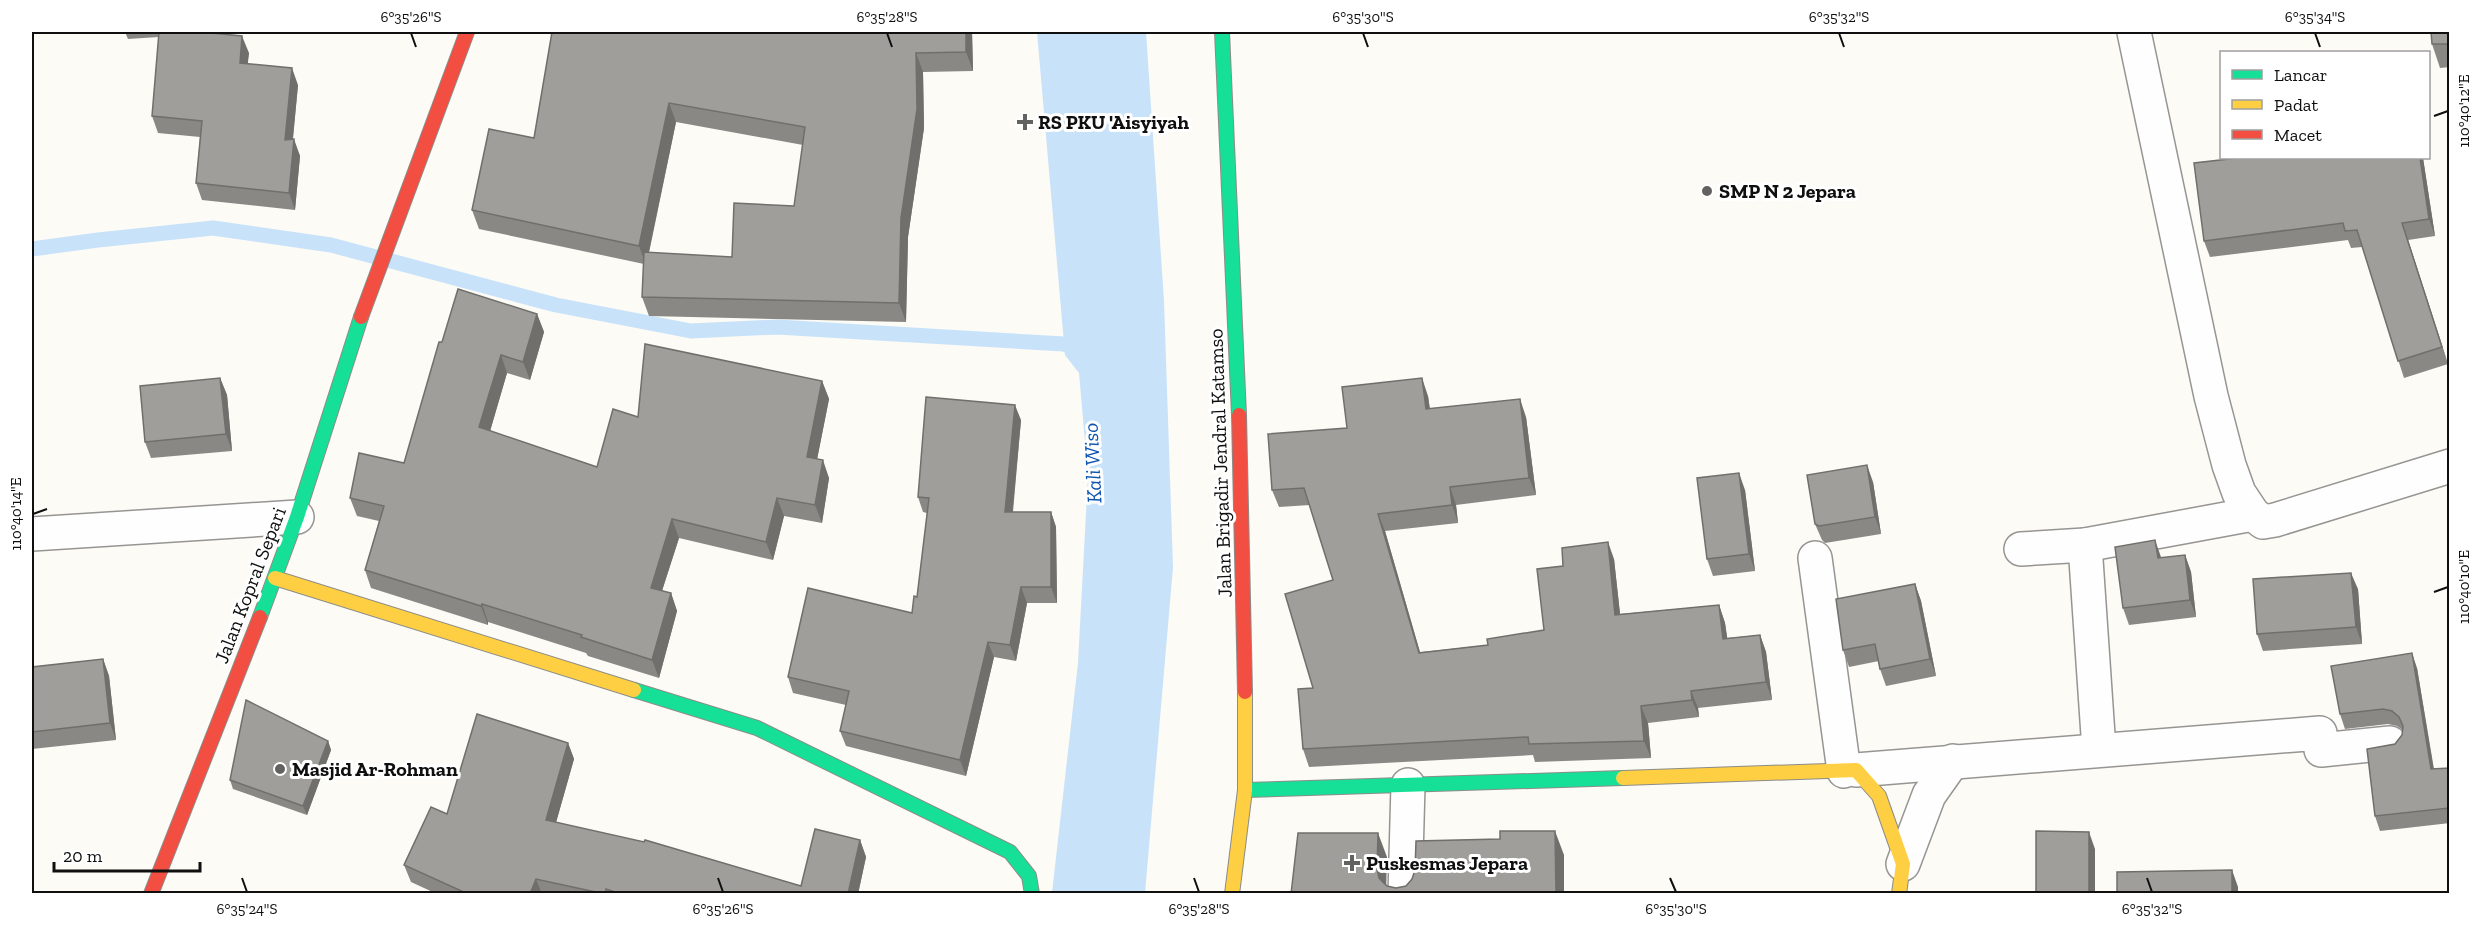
<svg xmlns="http://www.w3.org/2000/svg" width="2481" height="925" viewBox="0 0 2481 925" font-family="'Zilla Slab',serif">
  <style>
    .water { fill: #c8e2fa }
    .lines { fill: none; stroke-linecap: round; stroke-linejoin: round }
    .stream { stroke: #c8e2fa; stroke-width: 15 }
    .street-casing { stroke: #969593; stroke-width: 36 }
    .fast-casing { stroke: #8c8c89; stroke-width: 16 }
    .slow-casing { stroke: #8c8c89; stroke-width: 16 }
    .jam-casing { stroke: #8c8c89; stroke-width: 16 }
    .street { stroke: #fffefe; stroke-width: 33 }
    .fast { stroke: #16e098; stroke-width: 14 }
    .slow { stroke: #ffcf43; stroke-width: 14 }
    .jam { stroke: #f24e42; stroke-width: 14 }
    .wall { fill: #8a8884; fill-rule: evenodd }
    .shaded-wall { fill: #706f6c }
    .building { fill: #a09e9a; stroke: #706f6c; stroke-width: 1.5 }
    .ticks { fill: none; stroke: #0f0f0f; stroke-width: 2 }
    .poi-dot { fill: #626260; stroke: #fff; stroke-width: 2 }
    .labels { text-anchor: middle; dominant-baseline: central; stroke-width: 6; stroke-linejoin: round; paint-order: stroke }
    .poi-label { font-size: 20px; font-weight: bold; fill: #0f0f0f; stroke: #fff; text-anchor: start }
    .street-label { font-size: 20px; fill: #0f0f0f; stroke: #fff }
    .water-label { font-size: 21px; font-style: italic; fill: #0c54ae; stroke: #fff }
    .neatline { fill: none; stroke: #0f0f0f; stroke-width: 2 }
    .ticks-label { font-size: 15px; text-anchor: middle; fill: #0f0f0f }
  </style>
  <rect width="100%" height="100%" fill="#fcfbf5"/>
  <polygon class="water" points="1037,32 1146,32 1164,301 1173,567 1145,893 1052,893 1078,663 1088,476 1079,373 1065,355"/>
  <g class="lines">
    <polyline class="stream" points="32,249 98,240 213,228 331,245 556,305 691,331 777,327 1064,344 1081,352"/>
    <g class="street-casing">
      <g id="street">
        <polyline points="2134,32 2211,396 2229,465 2239,493 2253,514 2263,522 2275,520 2450,466"/>
        <polyline points="32,534 297,517"/>
        <polyline points="2085,545 2099,750"/>
        <polyline points="2021,549 2085,545 2253,514"/>
        <polyline points="1815,558 1844,771"/>
        <polyline points="1856,770 2320,733 2321,750 2390,743"/>
        <polyline points="1903,864 1929,795 1953,761"/>
        <polyline points="1405,894 1408,785"/>
      </g>
    </g>
    <g class="fast-casing">
      <g id="fast">
        <polyline points="1222,32 1239,415"/>
        <polyline points="260,617 297,517 361,317"/>
        <polyline points="634,690 757,728 1010,852 1029,876 1032,894"/>
        <polyline points="1245,790 1623,778"/>
      </g>
    </g>
    <g class="slow-casing">
      <g id="slow">
        <polyline points="275,578 634,690"/>
        <polyline points="1623,778 1856,770 1879,796 1903,864 1899,894"/>
        <polyline points="1232,894 1245,790 1245,692"/>
      </g>
    </g>
    <g class="jam-casing">
      <g id="jam">
        <polyline points="361,317 467,32"/>
        <polyline points="1239,415 1245,692"/>
        <polyline points="151,894 260,617"/>
      </g>
    </g>
    <use href="#street" class="street"/>
    <use href="#fast" class="fast"/>
    <use href="#slow" class="slow"/>
    <use href="#jam" class="jam"/>
  </g>
  <g class="wall">
    <polygon points="125,32 207,32 249,53 247,64 298,85 293,139 300,156 295,210 202,200 196,183 200,137 158,133 152,116 159,37 128,39"/>
    <path d="M552,32h420l1,39 -50,1 1,56 -16,109 -2,85 -257,-6 -7,-19 2,-33 -165,-35 -7,-19 62,-72zM676,122l127,23 -9,61 -62,51 -83,-4z"/>
    <polygon points="2450,32 2450,67 2440,68 2432,44"/>
    <polygon points="2423,158 2435,236 2408,240 2448,364 2404,378 2362,247 2351,248 2348,240 2210,257 2204,241"/>
    <polygon points="537,314 544,332 530,380 507,373 490,431 597,467 638,417 822,381 829,399 817,459 829,478 822,523 784,516 773,560 679,538 662,591 671,593 677,611 659,678 588,656 586,653 488,622 488,625 371,588 365,570 379,521 357,516 350,498 404,463"/>
    <polygon points="220,378 227,395 232,451 151,458 145,442"/>
    <polygon points="1428,396 1430,409 1526,417 1536,495 1456,505 1458,523 1385,531 1420,652 1488,645 1544,630 1614,559 1620,614 1719,605 1725,623 1727,638 1760,635 1766,652 1772,700 1698,708 1699,717 1648,723 1651,758 1535,762 1533,755 1309,767 1303,749 1313,688 1333,580 1310,505 1279,507 1272,490 1347,428"/>
    <polygon points="1021,420 1013,512 1051,512 1056,527 1057,603 1027,603 1016,661 994,657 966,776 846,746 840,731 846,705 793,693 788,677 912,613 917,597 927,513 923,512 918,497"/>
    <polygon points="1873,482 1881,534 1825,543 1822,540 1815,524"/>
    <polygon points="1745,490 1755,571 1713,576 1707,559"/>
    <polygon points="2185,555 2191,572 2196,617 2129,625 2123,608 2161,558"/>
    <polygon points="1915,584 1921,601 1936,676 1886,686 1880,669 1879,661 1849,667 1843,650"/>
    <polygon points="2358,589 2362,644 2263,651 2257,634"/>
    <polygon points="103,659 109,676 116,740 32,749 32,667"/>
    <polygon points="2417,668 2434,769 2450,768 2450,823 2380,831 2375,816 2402,735 2403,730 2397,726 2388,724 2345,729 2340,714"/>
    <polygon points="328,741 331,750 307,815 233,789 230,780"/>
    <polygon points="568,743 574,759 556,822 801,886 860,840 866,857 858,894 437,894 411,882 404,865 447,814"/>
  </g>
  <g class="shaded-wall">
    <polygon points="966,32 972,32 973,71 966,52"/>
    <polygon points="242,36 249,53 246,80 240,63"/>
    <polygon points="916,53 923,72 924,128 908,237 906,322 899,303 901,218"/>
    <polygon points="292,68 298,85 291,157 285,140"/>
    <polygon points="669,103 676,122 646,265 639,246"/>
    <polygon points="294,139 300,156 295,210 289,193"/>
    <polygon points="2420,158 2423,158 2435,236 2429,219"/>
    <polygon points="2402,223 2408,240 2448,364 2442,347"/>
    <polygon points="537,314 544,332 530,380 523,362"/>
    <polygon points="501,355 507,373 486,445 479,427"/>
    <polygon points="220,378 227,395 232,451 226,434"/>
    <polygon points="1422,378 1428,396 1432,427 1426,409"/>
    <polygon points="822,381 829,399 814,475 807,457"/>
    <polygon points="1520,399 1526,417 1536,495 1529,478"/>
    <polygon points="1015,405 1021,420 1011,528 1005,512"/>
    <polygon points="823,460 829,478 822,523 815,505"/>
    <polygon points="1867,465 1873,482 1881,534 1875,517"/>
    <polygon points="1739,473 1745,490 1755,571 1749,554"/>
    <polygon points="1450,487 1456,505 1458,523 1452,505"/>
    <polygon points="777,498 784,516 773,560 766,542"/>
    <polygon points="1051,512 1056,527 1057,603 1051,587"/>
    <polygon points="1378,514 1385,531 1425,670 1419,653"/>
    <polygon points="672,519 679,538 657,606 651,588"/>
    <polygon points="2155,540 2161,557 2164,575 2158,558"/>
    <polygon points="1608,542 1614,559 1622,632 1615,615"/>
    <polygon points="2185,555 2191,572 2196,617 2190,600"/>
    <polygon points="2351,573 2358,589 2362,644 2356,627"/>
    <polygon points="1915,584 1921,601 1936,676 1930,659"/>
    <polygon points="1021,587 1027,603 1016,661 1010,645"/>
    <polygon points="671,593 677,611 659,678 652,660"/>
    <polygon points="482,604 488,622 488,625 481,606"/>
    <polygon points="1719,605 1725,623 1730,656 1723,639"/>
    <polygon points="1760,635 1766,652 1772,700 1766,682"/>
    <polygon points="988,642 994,657 966,776 960,760"/>
    <polygon points="2412,653 2417,668 2436,784 2431,769"/>
    <polygon points="103,659 109,676 116,740 110,723"/>
    <polygon points="1691,691 1698,708 1699,717 1692,700"/>
    <polygon points="1641,706 1648,723 1651,758 1644,741"/>
    <polygon points="328,741 331,750 307,815 303,806"/>
    <polygon points="568,743 574,759 552,837 546,820"/>
    <polygon points="1555,831 1564,855 1564,894 1556,894"/>
    <polygon points="2089,832 2095,849 2095,894 2089,894"/>
    <polygon points="1378,833 1387,857 1386,894 1379,878 1377,869"/>
    <polygon points="860,840 866,857 858,894 848,894"/>
    <polygon points="2232,870 2238,887 2238,894 2232,894"/>
    <polygon points="536,879 542,894 530,894"/>
  </g>
  <g class="building">
    <polygon points="159,32 201,32 242,36 240,63 292,68 285,140 294,139 289,193 196,183 202,121 152,116"/>
    <polygon points="552,32 966,32 966,52 916,53 917,109 901,218 899,303 642,297 644,252 732,257 734,203 794,206 805,127 669,103 639,246 472,210 489,129 534,138"/>
    <polygon points="2431,32 2450,32 2450,44 2432,44"/>
    <polygon points="2238,158 2420,158 2429,219 2402,223 2442,347 2398,361 2357,230 2345,231 2343,223 2204,241 2194,163"/>
    <polygon points="458,289 537,314 523,362 501,355 479,427 597,467 613,409 638,417 645,344 822,381 807,457 823,460 815,505 777,498 766,542 672,519 651,588 671,593 652,660 581,637 582,635 482,604 481,606 365,570 384,506 350,498 359,453 404,463 439,342 442,342"/>
    <polygon points="220,378 226,434 145,442 140,386"/>
    <polygon points="1422,378 1426,409 1520,399 1529,478 1450,487 1452,505 1378,514 1419,653 1488,645 1487,639 1544,630 1537,569 1563,566 1562,548 1608,542 1615,615 1719,605 1723,639 1760,635 1766,682 1691,691 1692,700 1641,706 1644,741 1529,744 1528,737 1303,749 1298,689 1313,688 1285,594 1333,580 1304,488 1272,490 1268,434 1347,428 1342,387"/>
    <polygon points="926,397 1015,405 1005,512 1051,512 1051,587 1021,587 1010,645 988,642 960,760 840,731 849,691 788,677 808,588 912,613 914,596 917,597 929,498 918,497"/>
    <polygon points="1867,465 1875,517 1819,526 1815,524 1807,475"/>
    <polygon points="1739,473 1749,554 1707,559 1697,478"/>
    <polygon points="2155,540 2158,558 2185,555 2190,600 2123,608 2115,547"/>
    <polygon points="2351,573 2356,627 2257,634 2253,579"/>
    <polygon points="1915,584 1930,659 1880,669 1875,644 1843,650 1836,599"/>
    <polygon points="2412,653 2431,769 2450,768 2450,818 2449,808 2375,816 2367,749 2395,744 2402,735 2403,726 2399,717 2392,711 2383,709 2340,714 2331,666"/>
    <polygon points="103,659 110,723 32,732 32,667"/>
    <polygon points="246,700 328,741 303,806 230,780"/>
    <polygon points="477,714 568,743 546,820 644,842 645,840 801,886 815,829 860,840 848,894 621,894 606,889 605,894 536,879 530,894 468,894 404,865 431,807 447,814"/>
    <polygon points="1500,831 1555,831 1556,894 1291,894 1298,833 1378,833 1377,869 1379,878 1387,886 1396,888 1406,886 1412,879 1415,870 1416,841 1500,839"/>
    <polygon points="2036,831 2089,832 2089,894 2036,894"/>
    <polygon points="2232,870 2232,894 2117,894 2117,872"/>
  </g>
  <path class="ticks" d="M411,33l5,14M887,33l5,14M1363,33l5,14M1839,33l5,14M2315,33l5,14M2434,116l14,-5M33,514l14,-5M2434,592l14,-5M242,878l5,14M718,878l5,14M1194,878l5,14M1670,878l6,14M2147,878l5,14"/>
  <g class="poi-dot">
    <path d="M1022 113h6v6h6v6h-6v6h-6v-6h-6v-6h6z"/>
    <circle cx="1707" cy="191" r="6"/>
    <circle cx="280" cy="769" r="6"/>
    <path d="M1349 854h6v6h6v6h-6v6h-6v-6h-6v-6h6z"/>
  </g>
  <g class="labels">
    <g class="poi-label">
      <text x="1038" y="122">RS PKU 'Aisyiyah</text>
      <text x="1719" y="191">SMP N 2 Jepara</text>
      <text x="292" y="769">Masjid Ar-Rohman</text>
      <text x="1366" y="863">Puskesmas Jepara</text>
    </g>
    <g class="street-label">
      <text transform="translate(1220 463) rotate(-92)">Jalan Brigadir Jendral Katamso</text>
      <text transform="translate(250 585) rotate(-69)">Jalan Kopral Separi</text>
    </g>
    <g class="water-label">
      <text transform="translate(1092 463) rotate(-93)">Kali Wiso</text>
    </g>
  </g>
  <rect width="2481" height="925" fill="none" stroke="#ffffff" stroke-width="66"/>
  <rect x="2220" y="51" width="210" height="108" fill="#ffffff" stroke="#9f9f9f" stroke-width="1.5"/>
  <rect x="2232" y="70" width="30" height="9" fill="#16e098" stroke="#9f9f9f" stroke-width="1.5"/>
  <text x="2274" y="81" font-size="18" fill="#0f0f0f">Lancar</text>
  <rect x="2232" y="100" width="30" height="9" fill="#ffcf43" stroke="#9f9f9f" stroke-width="1.5"/>
  <text x="2274" y="111" font-size="18" fill="#0f0f0f">Padat</text>
  <rect x="2232" y="130" width="30" height="9" fill="#f24e42" stroke="#9f9f9f" stroke-width="1.5"/>
  <text x="2274" y="141" font-size="18" fill="#0f0f0f">Macet</text>
  <path d="M54 862v9h146v-9" fill="none" stroke="#0f0f0f" stroke-width="3"/>
  <text x="63" y="862" font-size="18" fill="#0f0f0f" stroke="#ffffff" stroke-width="4.5" paint-order="stroke">20 m</text>
  <rect x="33" y="33" width="2415" height="859" class="neatline"/>
  <g class="ticks-label">
    <text x="411" y="22">6°35'26"S</text>
    <text x="887" y="22">6°35'28"S</text>
    <text x="1363" y="22">6°35'30"S</text>
    <text x="1839" y="22">6°35'32"S</text>
    <text x="2315" y="22">6°35'34"S</text>
    <text transform="translate(2464 111) rotate(-90)" y="5">110°40'12"E</text>
    <text transform="translate(16 514) rotate(-90)" y="5">110°40'14"E</text>
    <text transform="translate(2464 587) rotate(-90)" y="5">110°40'10"E</text>
    <text x="247" y="914">6°35'24"S</text>
    <text x="723" y="914">6°35'26"S</text>
    <text x="1199" y="914">6°35'28"S</text>
    <text x="1676" y="914">6°35'30"S</text>
    <text x="2152" y="914">6°35'32"S</text>
  </g>
</svg>
